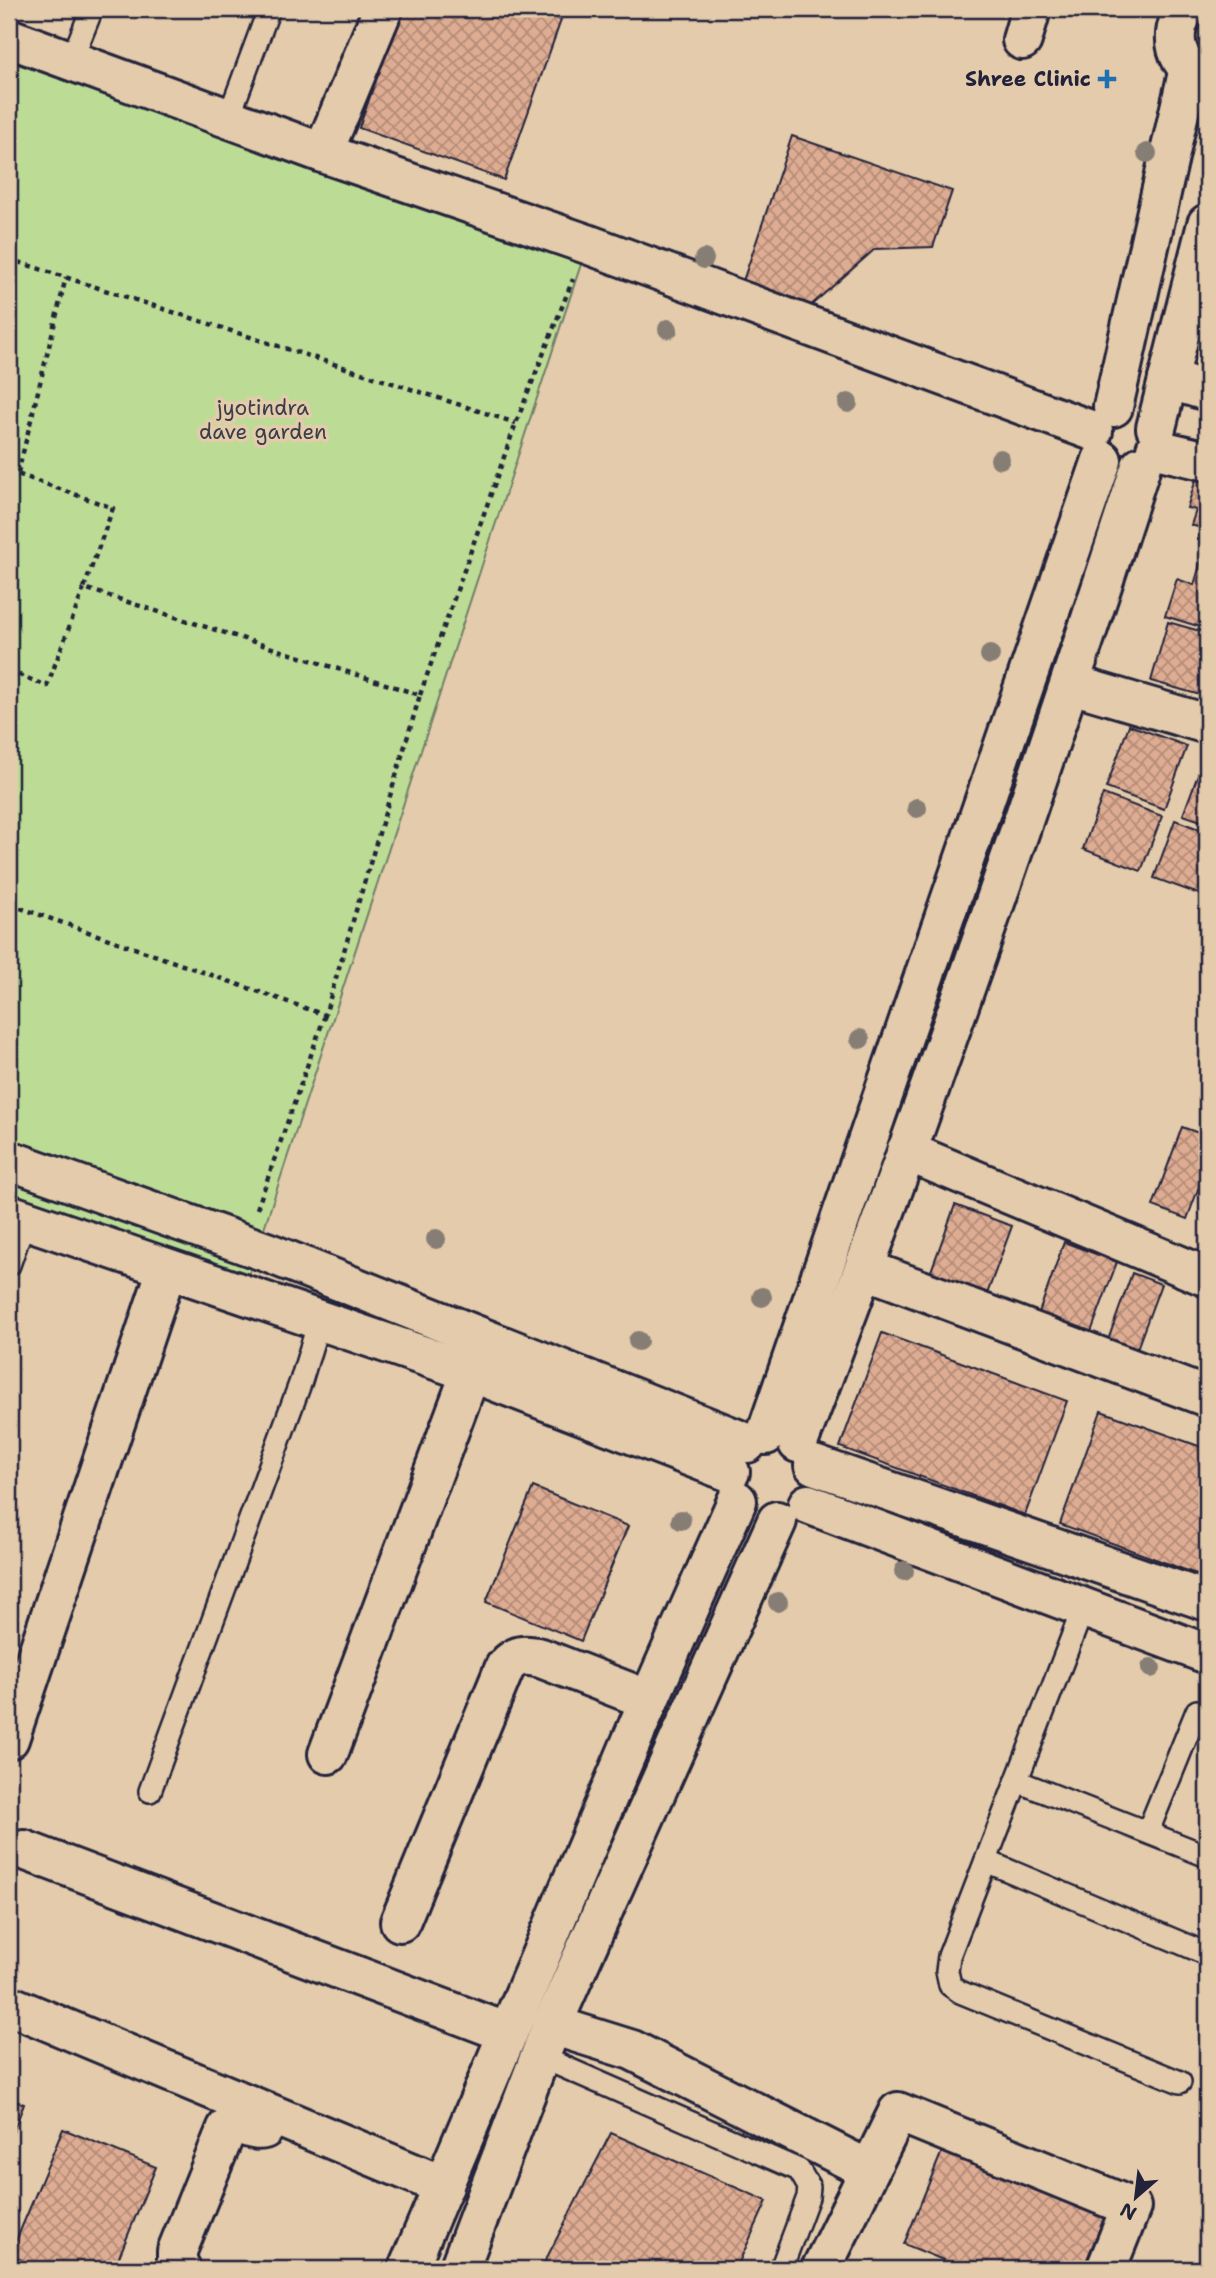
<svg xmlns="http://www.w3.org/2000/svg" width="1216" height="2278" viewBox="0 0 1216 2278" font-family="'Shantell Sans',sans-serif">
  <style>
    .green { fill: #bcdc95; stroke: #6f7f68; stroke-width: 2 }
    .building { fill: url(#building-cross-hatch); stroke: #22223b; stroke-width: 2 }
    .lines { fill: none; stroke-linecap: round; stroke-linejoin: round }
    .service-casing { stroke: #22223b; stroke-width: 26 }
    .minor-casing { stroke: #22223b; stroke-width: 44 }
    .tertiary-casing { stroke: #22223b; stroke-width: 44 }
    .path { stroke: #22223b; stroke-width: 4.5; stroke-dasharray: 5 5; stroke-linecap: butt }
    .service { stroke: #e3cbab; stroke-width: 21 }
    .minor { stroke: #e3cbab; stroke-width: 38 }
    .tertiary { stroke: #e3cbab; stroke-width: 38 }
    .tree { fill: #867d75 }
    .poi-dot { fill: #1f6fb2; stroke: #e3cbab; stroke-width: 2.5 }
    .labels { text-anchor: middle; dominant-baseline: central; stroke-width: 7; stroke-linejoin: round; paint-order: stroke }
    .poi-label { font-size: 21px; font-weight: bold; fill: #22223b; stroke: #e3cbab; text-anchor: end }
    .park-label { font-size: 21px; fill: #393e48; stroke: #e3cbab }
  </style>
  <defs>
    <pattern id="building-cross-hatch" width="8" height="8" patternUnits="userSpaceOnUse" patternTransform="scale(1.75)"><rect width="8" height="8" fill="#deac92"/><path d="M0 0l8 8M0 8l8-8" fill="none" stroke="#b48c78"/></pattern>
  </defs>
  <rect width="100%" height="100%" fill="#e3cbab"/>
  <filter id="ink" filterUnits="userSpaceOnUse"><feTurbulence type="fractalNoise" baseFrequency=".0143" numOctaves="2"/><feDisplacementMap in="SourceGraphic" scale="14" xChannelSelector="R" yChannelSelector="G"/><feConvolveMatrix kernelMatrix="1 2 1 2 8 2 1 2 1" color-interpolation-filters="sRGB"/></filter>
  <g filter="url(#ink)">
    <polygon class="green" points="9,61 582,261 243,1292 9,1210"/>
    <g class="building">
      <polygon points="401,9 530,9 561,20 504,180 359,128"/>
      <polygon points="792,136 952,191 933,247 875,249 809,307 742,284"/>
      <polygon points="1201,463 1207,465 1207,542 1198,540 1201,528 1191,525 1196,510 1187,508"/>
      <polygon points="1207,542 1207,629 1165,616 1177,579 1194,585"/>
      <polygon points="1168,622 1207,633 1207,697 1151,681"/>
      <polygon points="1129,725 1187,746 1164,809 1106,788"/>
      <polygon points="1206,753 1207,753 1207,823 1183,815"/>
      <polygon points="1103,794 1162,816 1141,871 1083,849"/>
      <polygon points="1175,820 1207,832 1207,897 1154,878"/>
      <polygon points="1182,1127 1207,1136 1207,1165 1187,1219 1153,1206"/>
      <polygon points="955,1205 1012,1226 987,1294 930,1274"/>
      <polygon points="1064,1242 1117,1262 1088,1340 1036,1321"/>
      <polygon points="1132,1273 1161,1284 1135,1354 1107,1343"/>
      <polygon points="882,1333 1067,1401 1025,1515 840,1447"/>
      <polygon points="1207,1352 1207,1380 1198,1377"/>
      <polygon points="1101,1411 1207,1449 1207,1578 1060,1524"/>
      <polygon points="533,1487 628,1526 581,1641 486,1602"/>
      <polygon points="9,2098 24,2104 9,2142"/>
      <polygon points="63,2129 156,2167 114,2269 43,2269 10,2255"/>
      <polygon points="611,2133 767,2201 736,2269 541,2269"/>
      <polygon points="947,2139 1110,2205 1083,2269 965,2269 904,2244"/>
    </g>
    <g class="lines">
      <g class="service-casing">
        <g id="service">
          <polyline points="71,61 92,9"/>
          <polyline points="228,119 269,9"/>
          <polyline points="9,1265 25,1219"/>
          <polyline points="1084,1606 949,1956 947,1971 950,1985 960,1992 1180,2082"/>
          <polyline points="1017,1781 1207,1856"/>
          <polyline points="150,1791 301,1381 320,1318"/>
          <polyline points="1148,1831 1197,1711"/>
          <polyline points="986,1861 1207,1954"/>
          <polyline points="541,2057 799,2170 809,2187 808,2197 781,2269"/>
        </g>
      </g>
      <g class="minor-casing">
        <g id="minor">
          <polyline points="1022,40 1031,9"/>
          <polyline points="323,153 383,9"/>
          <polyline points="1168,379 1207,391"/>
          <polyline points="1156,449 1207,461"/>
          <polyline points="1071,684 1207,724"/>
          <polyline points="906,1151 1207,1277"/>
          <polyline points="865,1269 1207,1397"/>
          <polyline points="9,1739 167,1269"/>
          <polyline points="328,1754 471,1372"/>
          <polyline points="24,1850 508,2033"/>
          <path d="M400,1922l105,-255c11,-13 20,-13 36,-9l108,42"/>
          <polyline points="9,2005 444,2186"/>
          <polyline points="552,2025 632,2050 869,2170"/>
          <path d="M181,2269l-4,-8v-10l50,-123c12,-9 24,5 37,1l8,-13"/>
          <polyline points="821,2269 898,2112 1131,2207 1106,2269"/>
        </g>
      </g>
      <g class="tertiary-casing">
        <g id="tertiary">
          <path d="M1186,9c-19,24 -11,61 21,68"/>
          <polyline points="9,38 323,153 587,244 1093,431"/>
          <polyline points="1113,407 1189,68"/>
          <polyline points="1156,428 1207,224"/>
          <polyline points="9,1160 269,1253 747,1443"/>
          <polyline points="9,1214 471,1372 730,1472"/>
          <polyline points="766,1435 1102,460"/>
          <path d="M798,1443c124,-322 237,-649 343,-977"/>
          <polyline points="814,1465 1207,1601"/>
          <polyline points="808,1504 1207,1654"/>
          <polyline points="408,2269 649,1700 737,1501"/>
          <polyline points="459,2269 552,2025 777,1521"/>
        </g>
      </g>
      <g class="path">
        <polyline points="9,259 516,423"/>
        <polyline points="9,471 113,508 84,588 420,695 325,1015 9,904"/>
        <polyline points="18,473 66,277"/>
        <polyline points="9,671 47,686 84,588"/>
        <polyline points="420,695 516,423 573,279"/>
        <polyline points="257,1209 325,1015"/>
      </g>
      <use href="#service" class="service"/>
      <use href="#minor" class="minor"/>
      <use href="#tertiary" class="tertiary"/>
    </g>
    <g class="tree">
      <circle cx="1147" cy="153" r="10"/>
      <circle cx="704" cy="259" r="10"/>
      <circle cx="668" cy="329" r="10"/>
      <circle cx="848" cy="403" r="10"/>
      <circle cx="1000" cy="459" r="10"/>
      <circle cx="990" cy="655" r="10"/>
      <circle cx="917" cy="808" r="10"/>
      <circle cx="860" cy="1039" r="10"/>
      <circle cx="436" cy="1239" r="10"/>
      <circle cx="762" cy="1297" r="10"/>
      <circle cx="638" cy="1341" r="10"/>
      <circle cx="681" cy="1520" r="10"/>
      <circle cx="904" cy="1571" r="10"/>
      <circle cx="778" cy="1602" r="10"/>
      <circle cx="1151" cy="1668" r="10"/>
    </g>
  </g>
  <path class="poi-dot" d="M1103.5 68.5h7v7h7v7h-7v7h-7v-7h-7v-7h7z"/>
  <g class="labels">
    <g class="poi-label">
      <text x="1091" y="79">Shree Clinic</text>
    </g>
    <g class="park-label">
      <text x="263" y="408">jyotindra<tspan x="263" dy="24">dave garden</tspan></text>
    </g>
  </g>
  <rect width="1216" height="2278" fill="none" stroke="#e3cbab" stroke-width="35"/>
  <rect x="18" y="18" width="1181" height="2243" fill="none" stroke="#22223b" stroke-width="2.5" filter="url(#ink)"/>
  <g transform="translate(1136 2197) rotate(208)" stroke="#e3cbab" stroke-width="5" paint-order="stroke">
  <path d="M0-5L12 26L0 18L-12 26Z" fill="#22223b"/>
  <text y="-10" font-size="19" font-weight="bold" text-anchor="middle" fill="#22223b">N</text>
  </g>
</svg>
